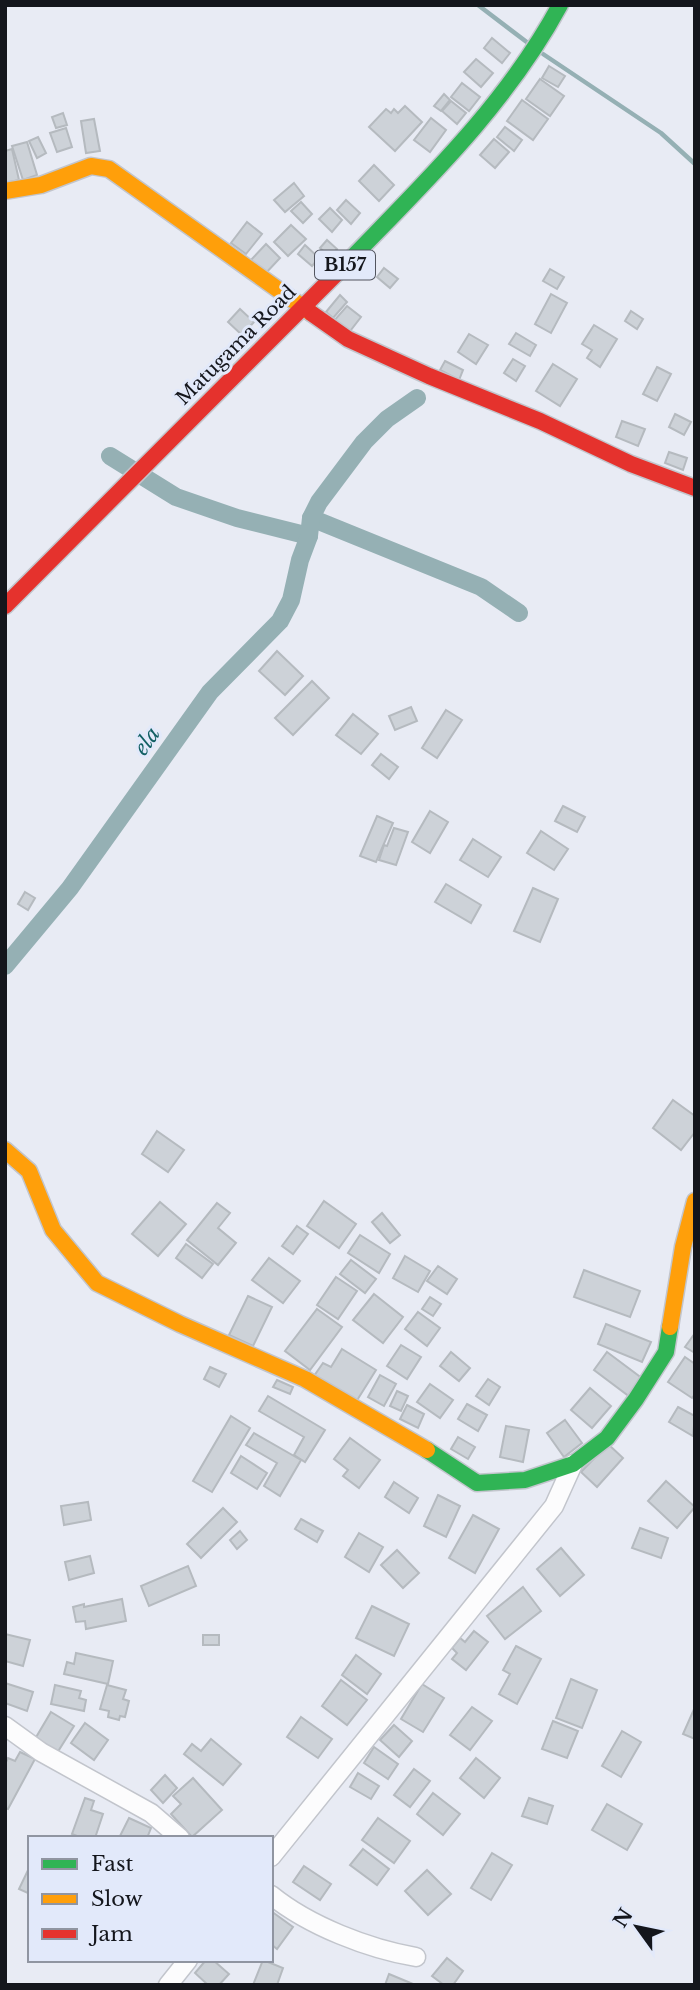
<svg xmlns="http://www.w3.org/2000/svg" width="700" height="1990" viewBox="0 0 700 1990" font-family="'Libre Baskerville',serif">
  <style>
    .lines { fill: none; stroke-linecap: round; stroke-linejoin: round }
    .stream { stroke: #95b0b4; stroke-width: 4.5 }
    .canal { stroke: #95b0b4; stroke-width: 18 }
    .building { fill: #cdd2d8; stroke: #b5babf; stroke-width: 2 }
    .street-casing { stroke: #c2c5cc; stroke-width: 21 }
    .fast-casing { stroke: #c2c5cc; stroke-width: 19 }
    .slow-casing { stroke: #c2c5cc; stroke-width: 19 }
    .jam-casing { stroke: #c2c5cc; stroke-width: 19 }
    .street { stroke: #fcfcfd; stroke-width: 18 }
    .fast { stroke: #30b455; stroke-width: 16 }
    .slow { stroke: #ff9f0a; stroke-width: 16 }
    .jam { stroke: #e5322d; stroke-width: 16 }
    .labels { text-anchor: middle; dominant-baseline: central; stroke-width: 6; stroke-linejoin: round; paint-order: stroke }
    .shield { fill: #e2e9fa; stroke: #52555f; stroke-width: 2 }
    .shield-label { font-size: 18px; font-weight: bold; fill: #14161c }
    .street-label { font-size: 19px; fill: #14161c; stroke: #e2e9fa }
    .water-label { font-size: 21px; font-style: italic; fill: #126064; stroke: #e2e9fa }
  </style>
  <rect width="100%" height="100%" fill="#e8ebf4"/>
  <g class="lines">
    <g class="stream">
      <polyline points="478,5 528,43"/>
      <polyline points="543,54 661,133 695,164"/>
    </g>
    <g class="canal">
      <polyline points="110,456 176,497 237,518 309,536"/>
      <polyline points="311,518 481,587 519,613"/>
      <polyline points="5,966 70,888 210,692 280,621 291,600 300,560 309,536 311,518 319,502 364,442 387,419 417,398"/>
    </g>
  </g>
  <g class="building">
    <polygon points="492,38 510,53 502,63 484,48"/>
    <polygon points="476,59 493,73 481,87 464,72"/>
    <polygon points="549,66 565,76 558,87 542,78"/>
    <polygon points="540,79 564,96 550,116 526,99"/>
    <polygon points="462,83 480,97 469,111 451,97"/>
    <polygon points="444,94 450,100 441,111 434,106"/>
    <polygon points="522,100 548,119 533,140 507,121"/>
    <polygon points="451,101 466,113 457,124 442,111"/>
    <polygon points="405,106 422,122 395,151 369,127 386,109 391,113 394,109 398,113"/>
    <polygon points="63,113 67,125 56,128 52,117"/>
    <polygon points="431,118 446,130 430,152 414,140"/>
    <polygon points="94,119 100,151 86,153 81,121"/>
    <polygon points="505,127 522,140 514,151 497,137"/>
    <polygon points="66,128 72,147 57,152 50,133"/>
    <polygon points="38,137 46,153 37,158 29,141"/>
    <polygon points="494,139 509,152 495,168 480,155"/>
    <polygon points="27,142 37,175 23,180 12,146"/>
    <polygon points="12,149 19,180 5,183 5,151"/>
    <polygon points="374,165 394,185 379,201 359,181"/>
    <polygon points="294,183 304,196 285,212 274,200"/>
    <polygon points="346,200 360,213 351,224 337,210"/>
    <polygon points="301,202 312,214 303,223 291,211"/>
    <polygon points="330,208 342,220 332,232 319,219"/>
    <polygon points="247,222 262,234 246,254 231,243"/>
    <polygon points="291,225 306,239 288,256 274,242"/>
    <polygon points="327,240 337,249 330,257 320,248"/>
    <polygon points="266,244 280,258 264,275 250,261"/>
    <polygon points="305,245 319,258 312,266 298,254"/>
    <polygon points="384,268 398,279 390,288 377,277"/>
    <polygon points="550,269 564,277 557,289 543,281"/>
    <polygon points="551,294 567,303 551,333 535,324"/>
    <polygon points="340,295 347,302 333,318 326,312"/>
    <polygon points="347,306 361,317 347,335 332,323"/>
    <polygon points="240,309 254,322 242,335 228,322"/>
    <polygon points="631,311 643,319 637,329 625,321"/>
    <polygon points="594,325 617,339 600,367 587,358 592,350 582,344"/>
    <polygon points="516,333 536,345 530,356 509,344"/>
    <polygon points="469,334 488,345 476,364 458,352"/>
    <polygon points="513,359 525,366 516,381 504,373"/>
    <polygon points="445,361 463,370 459,380 440,370"/>
    <polygon points="553,364 577,379 560,406 536,391"/>
    <polygon points="657,367 671,374 657,401 643,394"/>
    <polygon points="675,414 691,422 684,435 669,427"/>
    <polygon points="622,421 645,429 638,446 616,437"/>
    <polygon points="669,452 687,458 683,470 665,463"/>
    <polygon points="277,651 303,676 285,695 259,671"/>
    <polygon points="312,681 329,698 293,735 275,718"/>
    <polygon points="411,707 417,721 395,730 389,716"/>
    <polygon points="446,710 462,720 437,758 422,748"/>
    <polygon points="353,714 378,734 361,754 336,735"/>
    <polygon points="381,754 398,767 389,779 372,765"/>
    <polygon points="563,806 585,817 577,832 555,821"/>
    <polygon points="430,811 448,822 430,853 412,842"/>
    <polygon points="377,816 393,823 376,862 360,856"/>
    <polygon points="394,828 408,832 396,865 379,860 384,845 387,846"/>
    <polygon points="541,831 568,849 554,870 527,853"/>
    <polygon points="473,839 501,857 488,877 460,860"/>
    <polygon points="446,884 481,905 471,923 435,902"/>
    <polygon points="533,888 558,899 540,942 514,931"/>
    <polygon points="25,892 35,898 28,910 18,904"/>
    <polygon points="673,1100 695,1116 695,1132 681,1150 653,1128"/>
    <polygon points="157,1131 184,1150 168,1172 142,1154"/>
    <polygon points="324,1201 356,1224 339,1248 307,1226"/>
    <polygon points="160,1202 186,1224 158,1256 132,1234"/>
    <polygon points="217,1203 230,1213 218,1228 236,1243 218,1265 187,1240"/>
    <polygon points="382,1213 400,1235 390,1243 372,1222"/>
    <polygon points="297,1226 308,1234 293,1254 282,1246"/>
    <polygon points="360,1235 390,1254 379,1273 348,1253"/>
    <polygon points="186,1244 213,1264 202,1278 176,1258"/>
    <polygon points="405,1256 430,1271 418,1292 393,1278"/>
    <polygon points="269,1258 300,1281 283,1303 252,1280"/>
    <polygon points="351,1260 376,1279 365,1293 340,1274"/>
    <polygon points="438,1266 457,1279 447,1294 427,1281"/>
    <polygon points="584,1270 640,1291 630,1317 574,1297"/>
    <polygon points="336,1277 357,1291 338,1319 317,1305"/>
    <polygon points="374,1294 403,1317 383,1343 353,1320"/>
    <polygon points="248,1296 272,1307 253,1346 229,1335"/>
    <polygon points="430,1297 441,1304 433,1316 422,1309"/>
    <polygon points="317,1309 342,1327 310,1370 285,1351"/>
    <polygon points="418,1312 440,1328 427,1346 405,1329"/>
    <polygon points="606,1324 651,1342 642,1362 598,1344"/>
    <polygon points="695,1333 695,1353 685,1347"/>
    <polygon points="401,1345 421,1357 407,1379 387,1366"/>
    <polygon points="342,1349 376,1370 356,1402 314,1376 323,1363 331,1367"/>
    <polygon points="451,1352 470,1368 459,1381 440,1366"/>
    <polygon points="607,1352 643,1379 630,1397 594,1370"/>
    <polygon points="685,1357 695,1364 695,1394 692,1398 668,1382"/>
    <polygon points="210,1367 226,1374 219,1387 204,1379"/>
    <polygon points="380,1375 396,1384 384,1406 368,1397"/>
    <polygon points="488,1379 500,1387 489,1405 476,1396"/>
    <polygon points="277,1380 293,1387 290,1394 273,1387"/>
    <polygon points="430,1384 453,1400 440,1418 417,1402"/>
    <polygon points="590,1388 611,1406 592,1428 571,1410"/>
    <polygon points="397,1391 408,1396 401,1411 390,1406"/>
    <polygon points="268,1396 325,1430 305,1462 294,1455 304,1437 259,1411"/>
    <polygon points="467,1404 487,1415 478,1431 458,1419"/>
    <polygon points="407,1405 424,1414 418,1428 400,1419"/>
    <polygon points="678,1407 695,1416 693,1436 669,1422"/>
    <polygon points="231,1416 250,1428 212,1492 193,1481"/>
    <polygon points="565,1420 582,1443 564,1457 547,1433"/>
    <polygon points="506,1426 529,1430 523,1462 500,1457"/>
    <polygon points="254,1433 301,1460 280,1496 264,1486 277,1463 246,1445"/>
    <polygon points="458,1437 475,1447 468,1459 451,1449"/>
    <polygon points="350,1438 380,1460 359,1488 343,1476 348,1470 334,1459"/>
    <polygon points="608,1444 623,1458 597,1487 581,1472"/>
    <polygon points="241,1456 267,1473 257,1489 231,1473"/>
    <polygon points="666,1481 695,1507 677,1528 648,1501"/>
    <polygon points="394,1482 418,1498 409,1513 385,1497"/>
    <polygon points="438,1495 460,1506 446,1537 424,1526"/>
    <polygon points="88,1502 91,1520 64,1525 61,1506"/>
    <polygon points="223,1508 237,1522 201,1558 187,1544"/>
    <polygon points="473,1515 499,1529 475,1573 449,1558"/>
    <polygon points="301,1519 323,1531 317,1542 295,1529"/>
    <polygon points="640,1528 668,1538 661,1558 632,1548"/>
    <polygon points="240,1531 247,1540 237,1549 230,1540"/>
    <polygon points="359,1533 383,1547 369,1572 345,1557"/>
    <polygon points="561,1548 584,1575 560,1596 537,1569"/>
    <polygon points="397,1550 419,1573 403,1588 381,1565"/>
    <polygon points="90,1556 94,1573 69,1580 65,1562"/>
    <polygon points="188,1566 196,1586 149,1606 141,1586"/>
    <polygon points="523,1587 541,1611 505,1639 487,1616"/>
    <polygon points="122,1599 126,1621 86,1629 85,1621 76,1622 73,1607 84,1604 84,1607"/>
    <polygon points="372,1606 409,1624 394,1656 356,1638"/>
    <polygon points="474,1631 488,1642 466,1670 452,1659 457,1653 452,1648 460,1638 465,1642"/>
    <polygon points="5,1634 30,1640 23,1666 5,1661"/>
    <rect x="203" y="1635" width="16" height="10"/>
    <polygon points="516,1646 541,1659 517,1704 499,1694 510,1674 503,1670"/>
    <polygon points="76,1653 113,1661 108,1684 64,1674 67,1662 74,1664"/>
    <polygon points="356,1655 381,1674 367,1694 342,1675"/>
    <polygon points="571,1679 597,1690 582,1728 556,1718"/>
    <polygon points="341,1680 367,1700 347,1725 322,1706"/>
    <polygon points="5,1683 33,1692 27,1711 5,1703"/>
    <polygon points="422,1684 444,1698 423,1732 401,1719"/>
    <polygon points="55,1685 81,1691 79,1698 86,1700 84,1711 51,1704"/>
    <polygon points="107,1685 126,1690 123,1699 129,1701 125,1717 120,1716 119,1720 108,1717 109,1711 100,1709"/>
    <polygon points="472,1707 492,1721 470,1750 450,1735"/>
    <polygon points="695,1707 695,1739 683,1734"/>
    <polygon points="51,1712 74,1726 57,1753 35,1739"/>
    <polygon points="301,1717 332,1739 318,1758 287,1737"/>
    <polygon points="553,1721 578,1731 567,1758 542,1749"/>
    <polygon points="85,1723 108,1740 94,1760 71,1743"/>
    <polygon points="394,1725 412,1741 399,1757 380,1740"/>
    <polygon points="622,1731 641,1742 621,1777 602,1766"/>
    <polygon points="211,1739 241,1764 223,1785 184,1754 192,1744 201,1751"/>
    <polygon points="374,1747 398,1764 388,1779 364,1763"/>
    <polygon points="20,1752 35,1759 8,1809 5,1808 5,1764 8,1758 15,1761"/>
    <polygon points="476,1758 500,1778 484,1798 460,1778"/>
    <polygon points="414,1769 430,1781 410,1807 394,1795"/>
    <polygon points="358,1773 379,1786 371,1799 350,1787"/>
    <polygon points="165,1775 177,1788 163,1803 151,1790"/>
    <polygon points="193,1778 222,1810 192,1837 171,1814 181,1804 173,1796"/>
    <polygon points="433,1793 460,1814 443,1835 417,1814"/>
    <polygon points="85,1798 94,1801 91,1810 103,1814 95,1838 82,1838 72,1834"/>
    <polygon points="529,1798 553,1806 547,1824 522,1816"/>
    <polygon points="607,1804 642,1824 627,1850 592,1830"/>
    <polygon points="129,1818 151,1828 147,1838 119,1838"/>
    <polygon points="378,1818 410,1841 394,1863 362,1840"/>
    <polygon points="363,1849 389,1869 377,1885 350,1865"/>
    <polygon points="492,1853 512,1865 491,1900 471,1888"/>
    <polygon points="30,1866 30,1894 19,1889"/>
    <polygon points="304,1866 331,1884 320,1900 293,1882"/>
    <polygon points="427,1870 451,1894 428,1915 405,1891"/>
    <polygon points="271,1911 293,1927 277,1949 271,1944"/>
    <polygon points="447,1958 463,1971 453,1985 444,1985 432,1976"/>
    <polygon points="206,1960 213,1960 229,1974 219,1985 208,1985 195,1973"/>
    <polygon points="263,1960 283,1968 277,1985 253,1985"/>
    <polygon points="389,1974 413,1984 413,1985 385,1985"/>
  </g>
  <g class="lines">
    <g class="street-casing">
      <g id="street">
        <polyline points="5,1726 41,1752 151,1813 180,1838"/>
        <polyline points="271,1857 554,1506 573,1464"/>
        <path d="M271,1895c38,31 98,54 145,62"/>
        <polyline points="168,1985 188,1960"/>
      </g>
    </g>
    <g class="fast-casing">
      <g id="fast">
        <path d="M342,268c79,-82 163,-161 218,-263"/>
        <polyline points="427,1450 477,1483 525,1480 573,1464 607,1438 636,1399 666,1352 670,1327"/>
      </g>
    </g>
    <g class="slow-casing">
      <g id="slow">
        <polyline points="5,191 41,185 91,166 109,169 311,313"/>
        <polyline points="5,1150 29,1171 53,1230 97,1283 180,1324 305,1379 427,1450"/>
        <polyline points="670,1327 683,1247 695,1201"/>
      </g>
    </g>
    <g class="jam-casing">
      <g id="jam">
        <polyline points="311,313 348,339 429,376 540,421 631,464 695,488"/>
        <polyline points="5,606 342,268"/>
      </g>
    </g>
    <use href="#street" class="street"/>
    <use href="#fast" class="fast"/>
    <use href="#slow" class="slow"/>
    <use href="#jam" class="jam"/>
  </g>
  <g class="labels">
    <rect class="shield" x="315" y="250.5" width="60" height="29" rx="5"/>
    <g class="shield-label">
      <text x="345" y="265">B157</text>
    </g>
    <g class="street-label">
      <text transform="translate(236 345) rotate(-45)">Matugama Road</text>
    </g>
    <g class="water-label">
      <text transform="translate(147 741) rotate(-55)">ela</text>
    </g>
  </g>
  <rect width="700" height="1990" fill="none" stroke="#14161c" stroke-width="14"/>
  <rect x="28" y="1836" width="245" height="126" fill="#e2e9fa" stroke="#9095a1" stroke-width="2"/>
  <rect x="42" y="1859" width="35" height="10" fill="#30b455" stroke="#9095a1" stroke-width="2"/>
  <text x="91" y="1871" font-size="21" fill="#14161c">Fast</text>
  <rect x="42" y="1894" width="35" height="10" fill="#ff9f0a" stroke="#9095a1" stroke-width="2"/>
  <text x="91" y="1906" font-size="21" fill="#14161c">Slow</text>
  <rect x="42" y="1929" width="35" height="10" fill="#e5322d" stroke="#9095a1" stroke-width="2"/>
  <text x="91" y="1941" font-size="21" fill="#14161c">Jam</text>
  <g transform="translate(637 1927) rotate(303)" stroke="#e2e9fa" stroke-width="5" paint-order="stroke">
  <path d="M0-5L12 26L0 18L-12 26Z" fill="#14161c"/>
  <text y="-10" font-size="19" font-weight="bold" text-anchor="middle" fill="#14161c">N</text>
  </g>
</svg>
